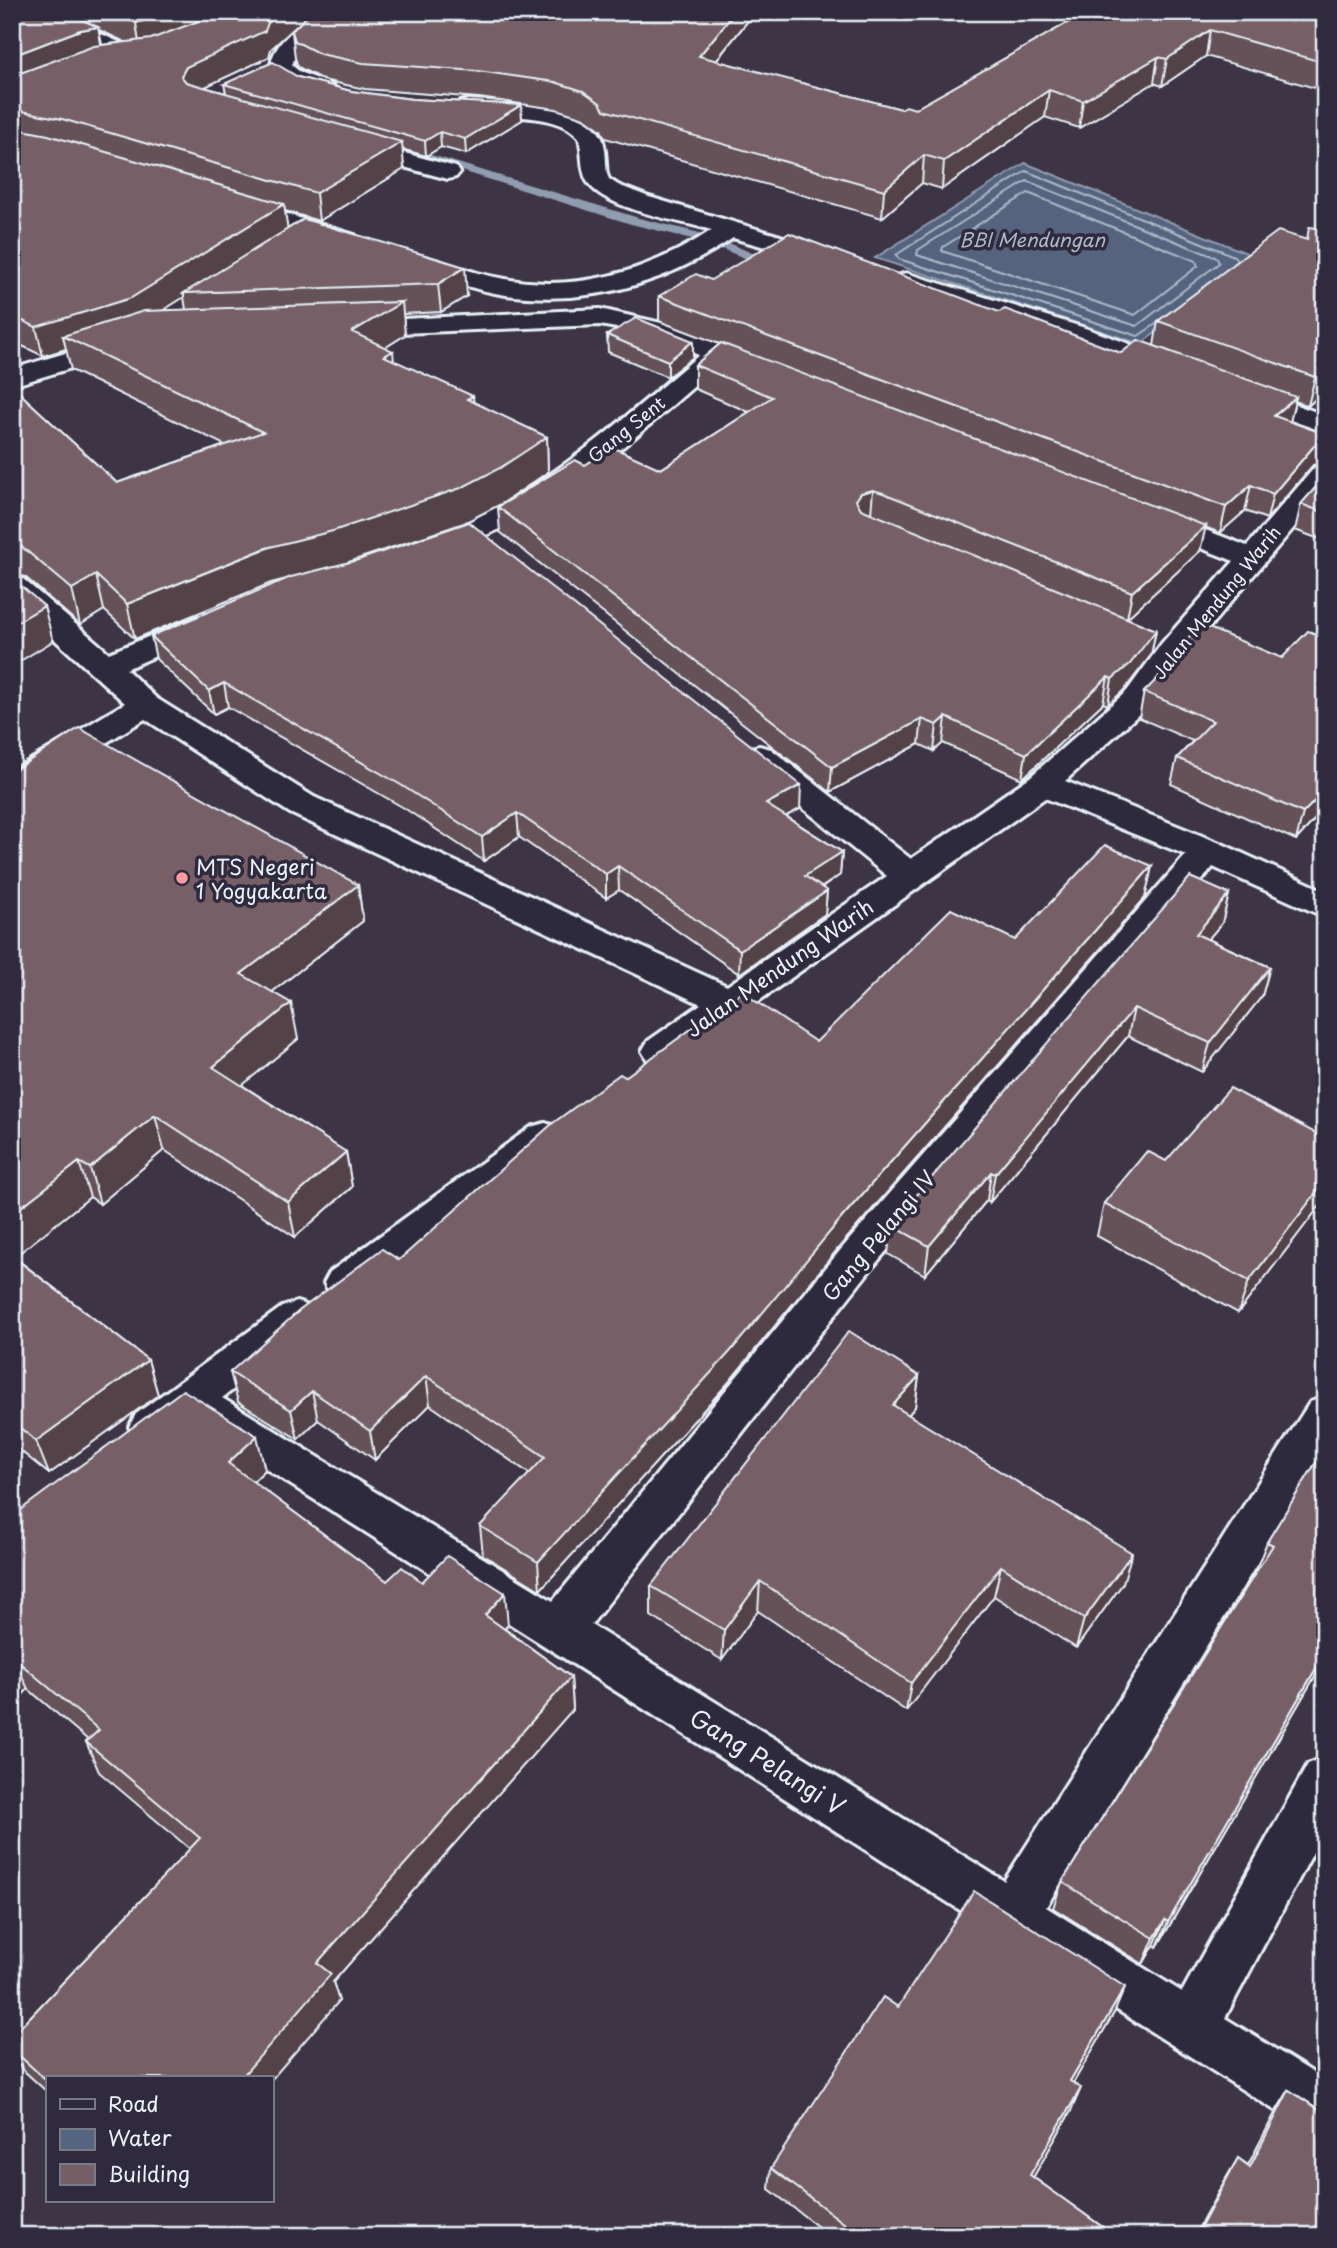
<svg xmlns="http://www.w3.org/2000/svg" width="1337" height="2248" viewBox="0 0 1337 2248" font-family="'Playpen Sans',sans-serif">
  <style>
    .water { fill: #55647f; stroke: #909caf; stroke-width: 2 }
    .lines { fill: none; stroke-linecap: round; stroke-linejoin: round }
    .shore { stroke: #adb9c8; stroke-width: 2 }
    .stream { fill: #909caf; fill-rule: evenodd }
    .minor-casing { stroke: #e8f1f8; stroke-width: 6 }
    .minor { fill: #2f2a3d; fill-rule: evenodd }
    .wall { fill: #655158; stroke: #e8f1f8; stroke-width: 2; fill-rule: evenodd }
    .shaded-wall { fill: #534247; stroke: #e8f1f8; stroke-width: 2 }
    .building { fill: #765e66; stroke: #e8f1f8; stroke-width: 2 }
    .poi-dot { fill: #ff9aa2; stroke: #2f2a3d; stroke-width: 2.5 }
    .labels { text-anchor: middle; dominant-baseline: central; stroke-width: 7; stroke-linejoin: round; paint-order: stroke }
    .far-street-label { font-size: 18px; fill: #e8f1f8; stroke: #2f2a3d }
    .far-water-label { font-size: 19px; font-style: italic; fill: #adb9c8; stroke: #2f2a3d }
    .poi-label { font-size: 21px; fill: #e8f1f8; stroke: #2f2a3d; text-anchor: start }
    .street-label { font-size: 21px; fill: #e8f1f8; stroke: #2f2a3d }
    .near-street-label { font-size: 24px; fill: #e8f1f8; stroke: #2f2a3d }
  </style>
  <rect width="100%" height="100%" fill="#3d3445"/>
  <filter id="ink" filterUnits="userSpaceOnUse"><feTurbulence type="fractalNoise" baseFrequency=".0143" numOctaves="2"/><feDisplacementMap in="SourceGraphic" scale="14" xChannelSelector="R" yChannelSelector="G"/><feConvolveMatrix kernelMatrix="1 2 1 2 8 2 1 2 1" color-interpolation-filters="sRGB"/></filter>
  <g filter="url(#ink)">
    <polygon class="water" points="1025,163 1254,256 1141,344 875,258"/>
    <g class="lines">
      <g class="shore">
        <polygon points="1027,181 1217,258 1219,263 1137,326 917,255 918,250"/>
        <polygon points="1028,193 1196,261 1198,266 1135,315 942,251 943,247"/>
        <polyline points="1156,324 1138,336 899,259 896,255 1026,171 1234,256 1237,260"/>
      </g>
      <polygon class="stream" points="402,146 639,218 712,236 780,265 778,268 770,268 704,242 631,224 398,151 398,147"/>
      <g class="minor-casing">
        <g id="minor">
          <polygon points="26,12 53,12 145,54 148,59 145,64 129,64 29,16"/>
          <path d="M314,12h23l-40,39 -5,14c12,14 35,12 45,25l-3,5c-23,5 -51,-12 -63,-30 3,-23 27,-38 43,-53z"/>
          <path d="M468,100c34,2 115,2 133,36 6,11 4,26 6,38l2,5 9,6 31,12 185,55 3,5 -3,5 -9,2 -92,-26c-68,46 -145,68 -227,57 -34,-5 -66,-18 -98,-28l-3,-5 3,-5 9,-2c26,6 52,17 78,22 77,17 152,-4 217,-47 -31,-9 -109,-21 -125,-49 -7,-13 -4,-29 -8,-43 -23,-29 -86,-18 -119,-26l-3,-5 3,-5z"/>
          <polygon points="353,139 456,167 460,172 456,177 448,179 345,151 342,146 345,141"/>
          <polygon points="237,199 355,235 358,240 355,245 346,247 229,211 225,206 229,201"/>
          <polygon points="906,273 1082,327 1183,363 1187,369 1183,375 1174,377 1165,375 1064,337 897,286 893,281 897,276"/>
          <path d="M600,309l70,16 96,39 4,6 -4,6 -9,2 -37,-14c-80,68 -156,143 -256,180 -16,6 -30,13 -46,9l-5,-6 5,-6c118,-41 187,-107 281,-186l-66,-24 -33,-6 -248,10 -9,-3 -4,-5 4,-5z"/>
          <polygon points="119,337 128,339 132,345 128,351 12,386 12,369"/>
          <polygon points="1244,387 1325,415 1325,432 1234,401 1231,395 1234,389"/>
          <path d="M1325,465v26l-141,166 -35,48 -84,76 155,62 105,48v26l-112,-50 -342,402 -280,356 413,256 306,-479 15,-5v56l-279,454 136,85 126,-228 17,-7v73l-100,188 100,62v58l-19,-8 -1109,-705 -3,-6c-21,16 -32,30 -58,21l-7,-13 7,-13 146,-107 15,-5 15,5 6,12 -6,12 -90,67 331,203 290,-354 343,-392 -141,-57 -371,263 -13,3 -13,-3 -6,-10 6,-10 53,-37 -411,-191 -145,-94 -121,74 -12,4v-26l113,-68 -113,-102v-25l11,3 86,74 80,-33 11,-3 11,3 4,6 -4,6 -85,37 30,29 158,99 413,189 160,-110 -140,-113 -4,-7 4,-7 12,-3 12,3 140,110 119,-82 97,-86 35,-48 72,-82 -90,-35 -4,-6 4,-6 10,-3 10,3 83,32 68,-79z"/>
          <polygon points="545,1123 559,1127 564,1137 559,1147 360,1294 345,1299 330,1294 324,1283 330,1272 531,1127"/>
        </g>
      </g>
      <use href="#minor" class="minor"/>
    </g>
    <g class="wall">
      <path d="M12,12h743l-39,49 185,48h14l172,-97h238v79l-119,-35 -44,30 -8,-3 -75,45 -34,-11 -103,72 -20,-6 -40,35 -277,-80 -4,-8 -17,-12 -28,-9 -77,-11 -114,-9 -42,-9 -25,-13 -3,-9 -3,-27 10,-10 -31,28 -2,8 -65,30 22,6 -2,-9 74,-7 53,14 61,8 109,6 1,15 -56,34 -25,-7 -15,9 -24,-7 2,20 -85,52 -34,-10 2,18 17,-10 163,77 -26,16 -38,2 2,21 -19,12 8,14 80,42 73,34 1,35 -45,31 -39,20 -117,40 453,246 -14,7 56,36 -2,23 -18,13 5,3 -2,23 -86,60 -120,-84 -13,8 -87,-61 -35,24 -80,-53 -176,-101 -14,7 -58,-55 -5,-23 134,-56 -14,3 -136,56 -31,-29 -24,15 -55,-48 -13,-3v-188l105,97 108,-38 -154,-75 -5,-21 -23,7 -31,-15zM99,30l26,12 -23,3zM184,297l2,13h-23z"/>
      <polygon points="1325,229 1325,390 1308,406 1295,401 1290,421 1325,434 1325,463 1313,465 1267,519 1245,511 1220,533 1205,527 1200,551 1127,618 1156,630 1151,655 1125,689 1108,705 1103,703 1022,779 943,743 934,751 919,744 830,792 500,532 498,507 585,465 661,469 749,412 695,389 695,365 720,344 659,321 659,296 711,280 999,312 1121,353 1154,346 1158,321"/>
      <polygon points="607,335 693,357 668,377 608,352"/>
      <polygon points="1325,477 1325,541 1295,530 1301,504"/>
      <polygon points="1325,637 1325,808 1296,840 1171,784 1177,758 1193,741 1139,718 1144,692 1282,658"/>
      <polygon points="12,772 358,885 363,921 272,992 298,1039 242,1085 346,1152 352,1187 295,1237 164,1150 100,1204 90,1197 14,1257 148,1360 158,1395 49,1474 12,1444"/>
      <polygon points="1152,866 1145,898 841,1245 729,1382 540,1590 483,1555 480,1526 530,1474 430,1405 375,1460 318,1420 298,1439 238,1402 230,1372 399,1260 625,1077 816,1042 1015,940"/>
      <polygon points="1229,894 1222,923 1208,939 1270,967 1262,996 1202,1072 1128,1036 990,1202 987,1200 925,1275 888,1254 891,1225"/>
      <polygon points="1325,1138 1325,1199 1238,1313 1097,1236 1104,1203 1166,1161"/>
      <polygon points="919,1376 915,1407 908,1415 1123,1583 1076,1648 994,1596 906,1711 758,1611 722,1660 651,1616 651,1586"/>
      <polygon points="1325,1448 1325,1659 1157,1947 1154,1945 1143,1964 1053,1908 1062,1882 1256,1572 1255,1572 1267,1542"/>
      <polygon points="265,1470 253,1482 387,1581 422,1582 508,1625 505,1629 571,1677 573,1709 333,1982 339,2001 47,2078 47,2092 22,2069 12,2053 12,2036 190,1849 99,1772 86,1742 88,1740 28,1689 12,1706 12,1518"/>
      <polygon points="898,2007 1115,2011 1073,2083 1071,2111 1033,2177 1115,2236 830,2236 769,2189 771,2168"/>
      <polygon points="1289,2090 1320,2110 1325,2236 1194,2236 1225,2180 1238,2158 1248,2165 1275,2113"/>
    </g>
    <g class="shaded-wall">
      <polygon points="171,12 259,12 140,49 136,23"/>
      <polygon points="280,12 312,12 271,49 269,57 190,94 181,76 186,67 268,23"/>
      <polygon points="735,12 755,12 698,83 699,56"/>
      <polygon points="98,27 103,54 12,85 12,56 80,30"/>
      <polygon points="1210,30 1206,56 1162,86 1167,59"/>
      <polygon points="1158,57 1154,83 1079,128 1083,101"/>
      <polygon points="1049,90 1045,117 942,189 944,161"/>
      <polygon points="521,105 522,120 466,154 465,139"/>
      <polygon points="440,132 441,147 426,156 425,141"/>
      <polygon points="402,142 404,169 319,221 316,193"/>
      <polygon points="924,155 922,183 882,218 884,190"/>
      <polygon points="284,204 288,232 184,293 184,297 137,327 63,336 66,349 43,356 36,327"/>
      <polygon points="465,267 467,296 441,312 438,284"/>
      <polygon points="402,302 405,335 356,366 352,332"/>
      <polygon points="693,341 693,357 668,377 668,361"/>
      <polygon points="393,351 396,385 384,356"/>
      <polygon points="1325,367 1325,390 1308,406 1315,377"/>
      <polygon points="473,396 476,430 467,399"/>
      <polygon points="1296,397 1290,422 1274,416"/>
      <polygon points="547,437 548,472 503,503 464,523 337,566 271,583 135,639 127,604"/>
      <polygon points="1325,439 1325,463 1313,465 1267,519 1273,494 1319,440"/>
      <polygon points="1251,485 1245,511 1220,533 1226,507"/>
      <polygon points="873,490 871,514 854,525 856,500 861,493"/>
      <polygon points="1206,526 1200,551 1127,618 1132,592"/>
      <polygon points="96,575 104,610 80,625 72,589"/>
      <polygon points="44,606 53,641 12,666 12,625"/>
      <polygon points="1156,630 1151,655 1125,689 1108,705 1112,679"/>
      <polygon points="1108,677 1103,703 1022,779 1026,754"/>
      <polygon points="224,683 228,707 214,714 209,691"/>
      <polygon points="946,717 943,743 934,751 937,725"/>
      <polygon points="922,719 919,744 830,792 832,767"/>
      <polygon points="801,785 800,809 765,827 766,804"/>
      <polygon points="1325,790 1325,808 1296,840 1303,813"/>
      <polygon points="517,813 519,837 484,861 482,837"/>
      <polygon points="842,852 840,875 803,900 805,876"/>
      <polygon points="618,866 619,890 606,898 606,874"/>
      <polygon points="1152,866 1145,898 841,1245 729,1382 540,1590 538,1562"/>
      <polygon points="358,885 363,921 249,1010 241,974"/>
      <polygon points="827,891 825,914 739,974 740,950"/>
      <polygon points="1229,894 1222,923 1189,962 1196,934"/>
      <polygon points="1270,967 1262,996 1202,1072 1210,1043"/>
      <polygon points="291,1003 298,1039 221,1103 213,1067"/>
      <polygon points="1134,1008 1128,1036 990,1202 995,1174"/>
      <polygon points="155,1115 164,1150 100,1204 90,1168"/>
      <polygon points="346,1152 352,1187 295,1237 288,1202"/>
      <polygon points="79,1162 90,1197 12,1259 12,1214"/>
      <polygon points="991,1172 987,1200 925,1275 929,1246"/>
      <polygon points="1325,1181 1325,1199 1238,1313 1249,1281"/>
      <polygon points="148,1360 158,1395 49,1474 36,1441"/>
      <polygon points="426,1376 430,1405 375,1460 370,1431"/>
      <polygon points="919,1376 915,1407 889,1437 893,1405"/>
      <polygon points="312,1391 318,1420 298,1439 291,1410"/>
      <polygon points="257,1436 265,1470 237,1497 228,1463"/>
      <polygon points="1132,1553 1123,1583 1076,1648 1084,1619"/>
      <polygon points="1001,1566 994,1596 906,1711 911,1683"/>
      <polygon points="760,1581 758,1611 722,1660 724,1630"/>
      <polygon points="505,1593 508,1625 489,1646 485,1615"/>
      <polygon points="1325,1653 1325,1659 1157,1947 1168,1922"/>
      <polygon points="14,1658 28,1689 12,1706 12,1660"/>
      <polygon points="571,1677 573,1709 333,1982 339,2001 271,2080 271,2078 241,2078 317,1963"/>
      <polygon points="1165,1920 1154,1945 1143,1964 1154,1938"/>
      <polygon points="1125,1987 1115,2011 1061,2104 1070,2081"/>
      <polygon points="1081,2088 1071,2111 1022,2197 1030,2175"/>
    </g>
    <g class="building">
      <polygon points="12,12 65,12 98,27 80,30 12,56"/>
      <polygon points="112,12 171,12 136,23"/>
      <polygon points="227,12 280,12 268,23 265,31 186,67 181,76 186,82 402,142 316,193 62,119 12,109 12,76 94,46 151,39 209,17"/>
      <polygon points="311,12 735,12 699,56 901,109 906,106 915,109 1087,12 1325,12 1325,63 1210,30 1167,59 1158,57 1083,101 1049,90 944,161 924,155 884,190 604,110 600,103 583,91 555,82 478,71 363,63 320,54 295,41 292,31"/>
      <polygon points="273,62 298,77 351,91 412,99 521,105 465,139 440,132 425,141 224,84"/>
      <polygon points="12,128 48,135 284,204 131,298 36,327 12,316"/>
      <polygon points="304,219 465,267 438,284 184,293"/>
      <polygon points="1309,227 1325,229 1325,367 1315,377 1158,321 1278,231 1307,240"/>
      <polygon points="789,233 999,312 1005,309 1121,353 1138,340 1296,397 1274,416 1325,434 1325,439 1319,440 1273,494 1251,485 1226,507 659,296 696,274 711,280"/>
      <polygon points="402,302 352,332 393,351 384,356 473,396 467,399 547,437 500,468 461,488 333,531 266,548 127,604 96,575 72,589 16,542 12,541 12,386 117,483 263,432 63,336 144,311"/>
      <polygon points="636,318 693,341 668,361 607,335"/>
      <polygon points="721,343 1206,526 1132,592 883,493 873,490 861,493 856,500 861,509 1156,630 1130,664 1112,679 1108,677 1026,754 946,717 937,725 922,719 832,767 498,507 575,460 585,465 612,447 661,469 772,397 695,365"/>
      <polygon points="1325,477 1325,513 1301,504"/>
      <polygon points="469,522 801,785 766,804 842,852 805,876 827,891 740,950 618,866 606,874 517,813 482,837 401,785 224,683 209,691 151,636 291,577 358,560"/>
      <polygon points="12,578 44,606 12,625"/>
      <polygon points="1199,624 1282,658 1308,631 1325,637 1325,790 1303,813 1177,758 1213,721 1144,692 1156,680"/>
      <polygon points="79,728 358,885 241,974 291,1003 213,1067 346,1152 288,1202 155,1115 90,1168 79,1162 12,1214 12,772"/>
      <polygon points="1105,845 1152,866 844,1215 730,1352 538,1562 480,1526 545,1457 426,1376 370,1431 312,1391 291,1410 230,1372 300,1310 382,1249 399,1260 553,1123 620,1074 625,1077 742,992 816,1042 951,909 1015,940"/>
      <polygon points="1190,877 1229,894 1196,934 1270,967 1210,1043 1134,1008 995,1174 991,1172 929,1246 891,1225"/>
      <polygon points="1230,1088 1325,1138 1325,1181 1249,1281 1104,1203 1147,1151 1166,1161"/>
      <polygon points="12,1256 148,1360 36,1441 12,1421"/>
      <polygon points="849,1331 919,1376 893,1405 1132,1553 1084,1619 1001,1566 911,1683 760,1581 724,1630 651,1586"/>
      <polygon points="183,1390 257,1436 228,1463 387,1581 402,1567 422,1582 447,1556 505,1593 485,1615 571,1677 317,1963 331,1974 241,2078 47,2078 47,2081 12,2049 12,2036 200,1838 86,1742 99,1730 14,1658 12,1660 12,1518 27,1505"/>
      <polygon points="1325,1448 1325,1653 1168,1922 1165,1920 1154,1938 1062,1882 1273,1545 1267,1542"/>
      <polygon points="974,1891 1125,1987 1070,2081 1081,2088 1030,2175 1115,2236 861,2236 771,2168 883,1997 898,2007"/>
      <polygon points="1289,2090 1320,2110 1325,2111 1325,2236 1196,2236 1238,2158 1250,2167"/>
    </g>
  </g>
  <circle class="poi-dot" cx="182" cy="878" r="7"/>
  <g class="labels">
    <g class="far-street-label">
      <text transform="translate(626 429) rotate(-39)">Gang Sent</text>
      <text transform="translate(1216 602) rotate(-51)">Jalan Mendung Warih</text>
    </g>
    <g class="far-water-label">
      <text x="1032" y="239">BBI Mendungan</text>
    </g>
    <g class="poi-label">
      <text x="196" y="866">MTS Negeri<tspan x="196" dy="24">1 Yogyakarta</tspan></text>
    </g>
    <g class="street-label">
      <text transform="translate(779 967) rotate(-35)">Jalan Mendung Warih</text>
      <text transform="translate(878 1235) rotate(-50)">Gang Pelangi IV</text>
    </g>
    <g class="near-street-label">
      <text transform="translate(768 1761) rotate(32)">Gang Pelangi V</text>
    </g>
  </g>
  <rect width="1337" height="2248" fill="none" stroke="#2f2a3d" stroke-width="42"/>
  <rect x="21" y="21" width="1295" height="2206" fill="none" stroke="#e8f1f8" stroke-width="2.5" filter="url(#ink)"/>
  <rect x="46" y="2076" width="228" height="126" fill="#2f2a3d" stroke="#797a88" stroke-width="2"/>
  <rect x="60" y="2099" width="35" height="10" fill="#2f2a3d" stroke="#797a88" stroke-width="2"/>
  <text x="108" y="2112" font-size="21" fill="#e8f1f8">Road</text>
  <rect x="60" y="2129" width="35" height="21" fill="#55647f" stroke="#797a88" stroke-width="2"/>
  <text x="108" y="2146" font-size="21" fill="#e8f1f8">Water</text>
  <rect x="60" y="2164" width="35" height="21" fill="#765e66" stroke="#797a88" stroke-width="2"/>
  <text x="108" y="2182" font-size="21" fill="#e8f1f8">Building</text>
</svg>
